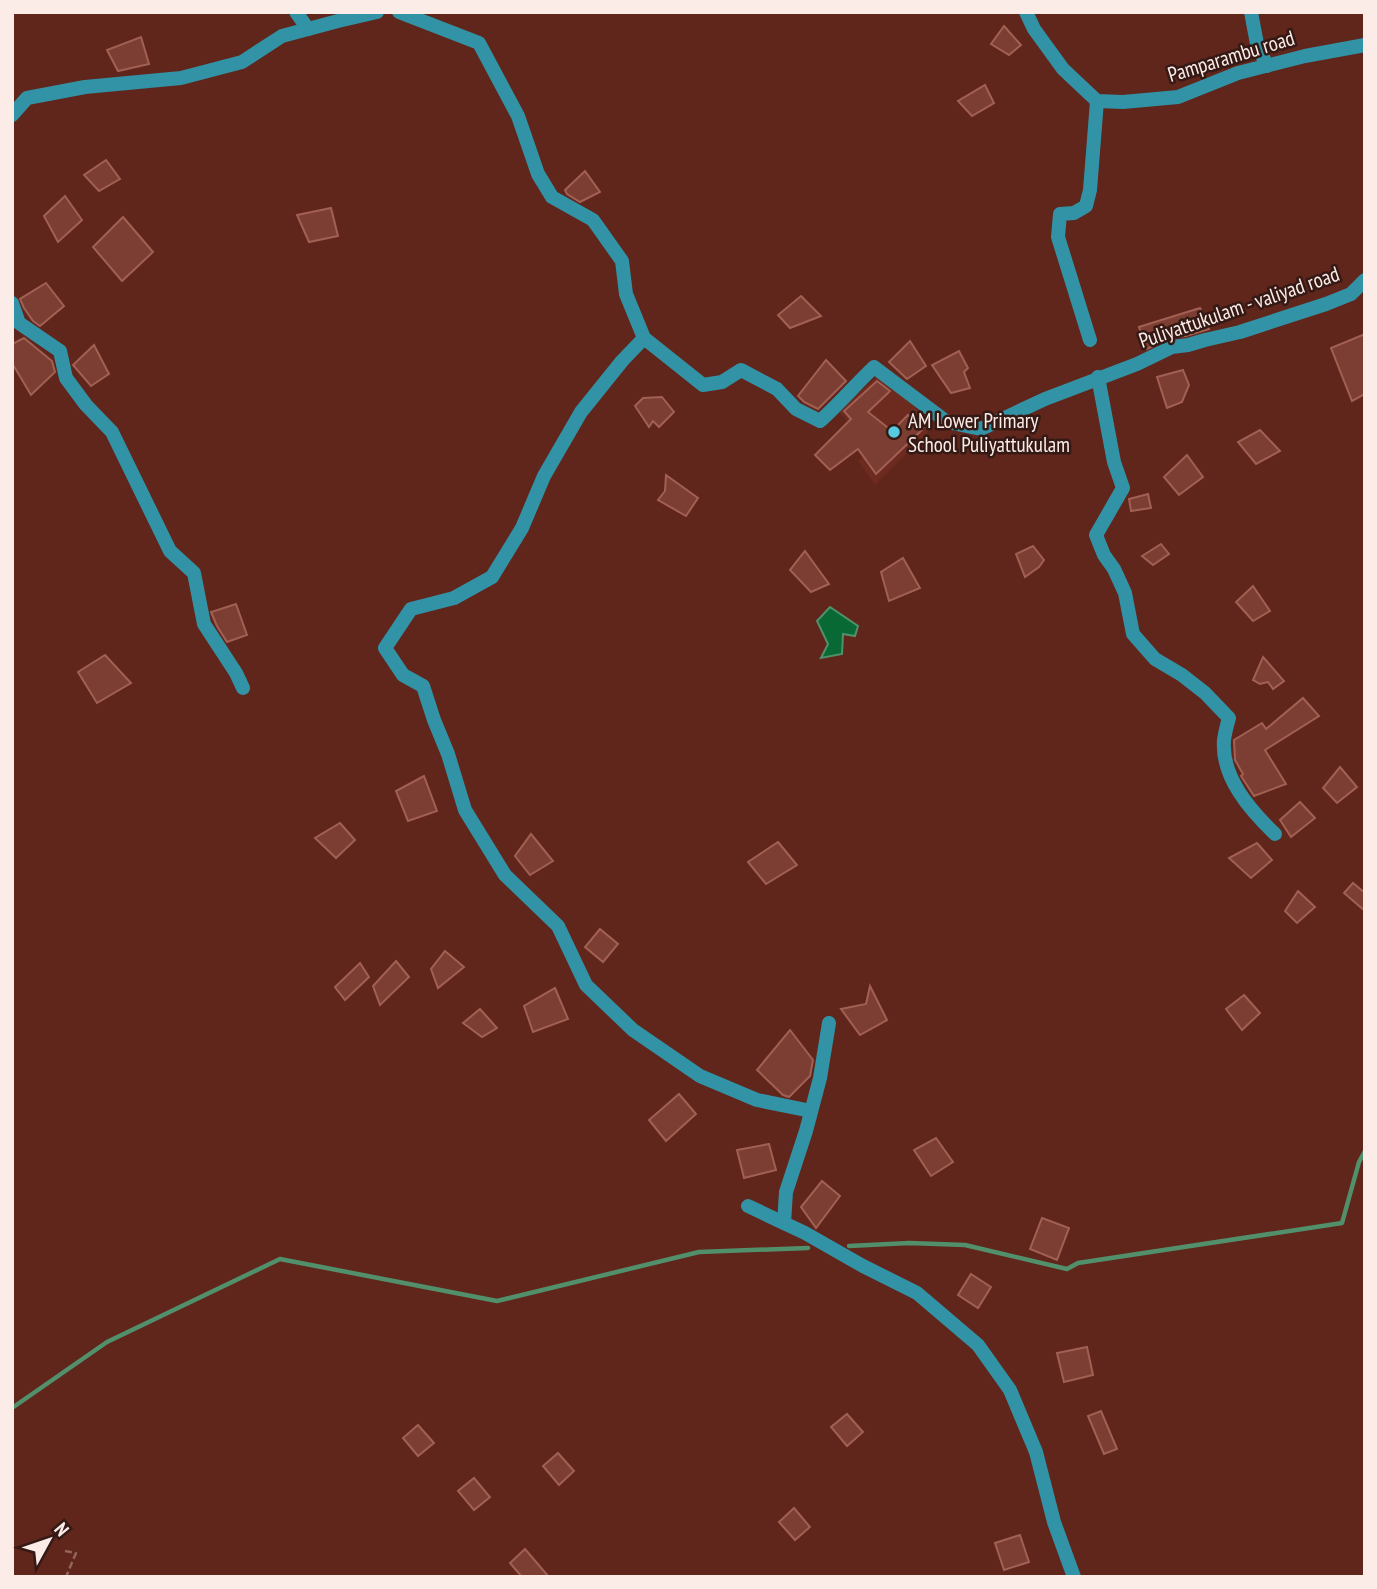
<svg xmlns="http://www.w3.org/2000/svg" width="1377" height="1589" viewBox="0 0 1377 1589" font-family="'PT Sans Narrow',sans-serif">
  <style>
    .built { fill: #6d2a1e }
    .water { fill: #086935; stroke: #51906b; stroke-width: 2 }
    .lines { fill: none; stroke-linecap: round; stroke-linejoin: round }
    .stream { stroke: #51906b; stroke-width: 4.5 }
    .building { fill: #7c3e32; stroke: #a16053; stroke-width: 2 }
    .path { stroke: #92655d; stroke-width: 2.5; stroke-dasharray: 7 3.5; stroke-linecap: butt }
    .street { stroke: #3193a5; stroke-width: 14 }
    .poi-dot { fill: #55cae0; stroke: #341914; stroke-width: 2.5 }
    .labels { text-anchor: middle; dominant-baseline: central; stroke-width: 5; stroke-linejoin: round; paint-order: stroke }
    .street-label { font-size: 21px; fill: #fbece8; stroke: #341914 }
    .poi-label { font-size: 21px; fill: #fbece8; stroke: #341914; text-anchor: start }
  </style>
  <rect width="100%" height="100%" fill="#60251b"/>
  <polygon class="built" points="880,375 900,391 933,427 875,485 858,461 867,452 850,424 839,412 867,385"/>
  <polygon class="water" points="830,607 858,626 855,636 843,634 842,654 821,658 828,644 817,621"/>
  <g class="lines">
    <g class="stream">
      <polyline points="849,1246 909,1243 965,1245 1067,1269 1078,1263 1342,1223 1359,1162 1365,1151"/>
      <polyline points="12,1408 107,1342 280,1259 497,1301 699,1252 808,1248"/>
    </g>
  </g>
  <g class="building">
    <polygon points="1004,26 1021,45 1009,55 991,44"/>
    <polygon points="141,37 149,64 118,71 107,50"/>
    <polygon points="985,85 994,103 972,116 958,101"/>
    <polygon points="106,160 120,179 99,191 84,175"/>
    <polygon points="585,171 600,192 580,202 567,194 565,190"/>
    <polygon points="65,196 82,220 58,242 44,216"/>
    <polygon points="331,208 338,236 309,242 297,215"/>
    <polygon points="123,217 153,252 122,281 93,247"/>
    <polygon points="46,283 64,306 40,326 33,321 24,308 20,299"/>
    <polygon points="801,296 821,316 790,328 778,315"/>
    <polygon points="1200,308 1209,329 1186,336 1168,338 1147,349 1139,327"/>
    <polygon points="1365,334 1365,394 1352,401 1331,348"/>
    <polygon points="24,338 52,361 55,372 31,395 12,363 12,344"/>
    <polygon points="910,341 926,366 907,379 889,362"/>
    <polygon points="94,345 109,374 91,386 73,365"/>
    <polygon points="959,351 968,368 964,372 970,388 951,393 932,365"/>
    <polygon points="826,360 846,381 818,409 804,402 798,396"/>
    <polygon points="1183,370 1189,385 1182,402 1167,408 1157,377"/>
    <polygon points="877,381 890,391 868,412 892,431 908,415 922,430 876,474 858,449 830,470 815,455 851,419 844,411"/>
    <polygon points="662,397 674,412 659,427 653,421 649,427 635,406 643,398"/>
    <polygon points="1260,430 1280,451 1256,464 1238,442"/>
    <polygon points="1187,455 1203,477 1179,495 1164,477"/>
    <polygon points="666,475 698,498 686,516 658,500 665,491"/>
    <polygon points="1148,494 1151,508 1131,511 1129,499"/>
    <polygon points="1161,544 1169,554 1153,565 1142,556"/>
    <polygon points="1033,546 1044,560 1039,567 1025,577 1016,554"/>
    <polygon points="805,551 829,584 811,592 790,570"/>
    <polygon points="903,558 920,588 889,601 881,572"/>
    <polygon points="1253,586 1270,611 1253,621 1236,602"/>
    <polygon points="236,604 247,635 227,642 217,626 211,612"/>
    <polygon points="105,655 131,683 97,703 78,672"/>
    <polygon points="1263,657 1284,681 1273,689 1268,682 1260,684 1253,680"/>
    <polygon points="1303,698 1319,716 1265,750 1286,784 1254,796 1241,776 1243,774 1235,760 1234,740 1262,723 1266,729"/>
    <polygon points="1340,767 1357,787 1337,803 1323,788"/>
    <polygon points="424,776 437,811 408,821 396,791"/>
    <polygon points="1300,802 1315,818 1291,837 1280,820"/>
    <polygon points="340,823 355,840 336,858 315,838"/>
    <polygon points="531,834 553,861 530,875 515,856"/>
    <polygon points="778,842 797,865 766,884 748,862"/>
    <polygon points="1257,843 1272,860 1251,878 1229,858"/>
    <polygon points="1353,883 1365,893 1365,911 1344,893"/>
    <polygon points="1298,891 1315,907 1297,923 1285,911"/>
    <polygon points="600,929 618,944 603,962 585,947"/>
    <polygon points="445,951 464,967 438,988 431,969"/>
    <polygon points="396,961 409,977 380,1005 373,986"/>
    <polygon points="360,963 369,977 345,1000 335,987"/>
    <polygon points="870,986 887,1020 860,1035 841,1009 866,1004"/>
    <polygon points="555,988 568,1019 533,1032 524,1006"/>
    <polygon points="1244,995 1260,1013 1242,1030 1226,1009"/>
    <polygon points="480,1009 497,1028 482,1037 463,1023"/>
    <polygon points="790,1030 813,1060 810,1076 789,1097 783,1095 757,1070"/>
    <polygon points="679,1094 696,1114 666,1141 649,1120"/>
    <polygon points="936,1138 953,1162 931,1176 914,1150"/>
    <polygon points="769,1144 776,1170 744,1178 737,1150"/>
    <polygon points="822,1181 840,1196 816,1228 801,1207"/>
    <polygon points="1042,1218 1069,1228 1057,1260 1030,1249"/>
    <polygon points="971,1274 991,1287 978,1308 958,1295"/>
    <polygon points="1087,1347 1093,1375 1064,1382 1057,1353"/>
    <polygon points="1101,1411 1117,1449 1104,1454 1088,1416"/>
    <polygon points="847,1414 863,1432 847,1446 831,1427"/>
    <polygon points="418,1425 434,1443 418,1456 403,1438"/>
    <polygon points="558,1453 574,1471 559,1485 543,1466"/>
    <polygon points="474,1478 490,1497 474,1510 458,1491"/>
    <polygon points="794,1508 810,1527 795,1540 779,1522"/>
    <polygon points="1020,1535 1029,1562 1004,1570 995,1543"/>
    <polygon points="525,1549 549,1577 522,1577 510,1563"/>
  </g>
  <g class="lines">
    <polyline class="path" points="65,1551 76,1553 66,1577"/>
    <g class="street">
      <polyline points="296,12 308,29"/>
      <path d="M399,12l80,31 39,73 20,58 14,23 41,23 29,41 4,33 18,44 59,47 19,-3 19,-12 36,19 19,20 24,12c19,-17 36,-37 54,-54l73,55 34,7 64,-30 92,-35 35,-17 16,-2 17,-5 35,-8 86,-28 25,-10 14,-14"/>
      <polyline points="1026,12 1034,29 1063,69 1097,101 1123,102 1178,97 1238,73 1305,56 1365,45"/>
      <polyline points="1251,12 1257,44 1267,66"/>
      <polyline points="12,115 27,98 85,87 181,78 242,62 282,36 338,21 377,12"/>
      <polyline points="12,303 19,323 60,351 66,378 86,405 112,432 170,551 194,573 204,624 236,673 243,688"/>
      <polyline points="644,338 622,361 581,412 544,476 522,528 492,577 454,598 411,609 385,648 403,675 423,686 434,720 448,754 465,810 505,875 558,926 586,985 633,1030 700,1076 757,1100 811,1111"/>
      <polyline points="1090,340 1058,237 1060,214 1074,213 1086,206 1090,190 1097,101"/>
      <path d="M1098,377l16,85 9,26 -27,47 8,20 10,14 11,24 8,41 22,25 27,16 23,18 24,25c-2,7 -4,14 -5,22 -3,37 26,70 51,94"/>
      <polyline points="748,1206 805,1233 863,1266 917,1293 978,1345 1010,1390 1036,1452 1054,1522 1074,1577"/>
      <polyline points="784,1223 786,1192 806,1131 820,1078 829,1023"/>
    </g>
  </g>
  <circle class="poi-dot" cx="894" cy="432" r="7"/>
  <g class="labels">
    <g class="street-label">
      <text transform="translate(1231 56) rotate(-17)">Pamparambu road</text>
      <text transform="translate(1239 307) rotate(-19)">Puliyattukulam - valiyad road</text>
    </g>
    <g class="poi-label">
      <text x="908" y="420">AM Lower Primary<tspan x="908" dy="24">School Puliyattukulam</tspan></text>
    </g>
  </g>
  <rect width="1377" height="1589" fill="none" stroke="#fbece8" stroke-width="28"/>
  <g transform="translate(49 1540) rotate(50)" stroke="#341914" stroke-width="5" paint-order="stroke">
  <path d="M0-5L12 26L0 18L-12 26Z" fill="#fbece8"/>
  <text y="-10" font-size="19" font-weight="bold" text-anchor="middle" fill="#fbece8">N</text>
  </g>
</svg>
